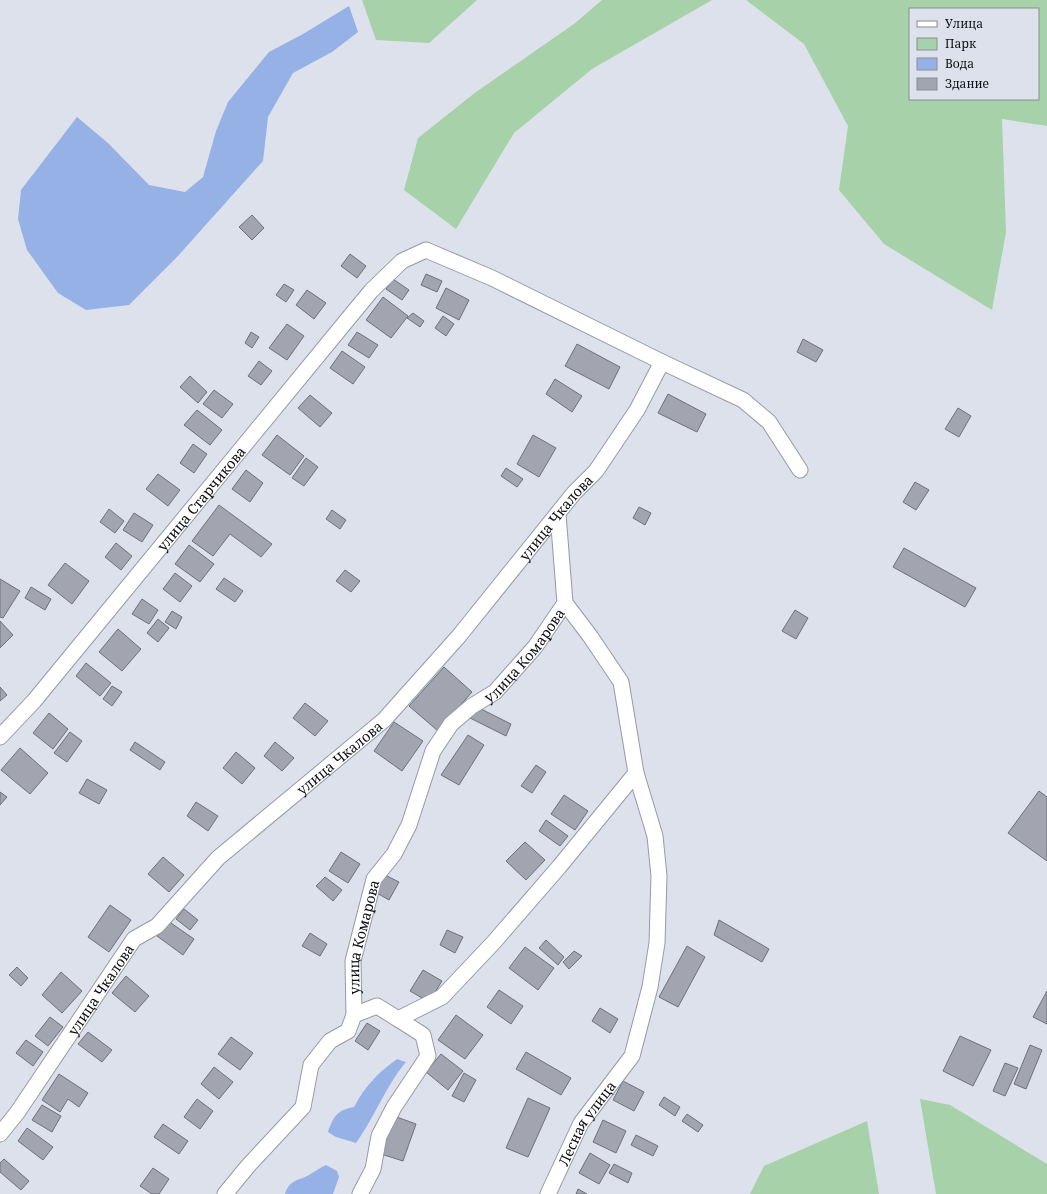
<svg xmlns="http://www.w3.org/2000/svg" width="1047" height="1194" viewBox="0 0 1047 1194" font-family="'Noto Serif',serif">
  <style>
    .green { fill: #a7d1a9; fill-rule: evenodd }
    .water { fill: #96b1e6 }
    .building { fill: #a2a5b0; stroke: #6e717c }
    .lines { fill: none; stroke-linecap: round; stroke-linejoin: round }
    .minor-casing { stroke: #979aa5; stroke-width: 17 }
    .minor { stroke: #fff; stroke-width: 15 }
    .labels { text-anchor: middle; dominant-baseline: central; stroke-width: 4; stroke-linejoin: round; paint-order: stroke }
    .street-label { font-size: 14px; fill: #0e0f13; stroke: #dde1ec }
  </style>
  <rect width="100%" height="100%" fill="#dde1ec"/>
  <g class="green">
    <polygon points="362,0 477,0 429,43 376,40"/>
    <polygon points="602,0 712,0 592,69 514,133 456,229 404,190 418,138 476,92 574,24"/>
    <path d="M746,0h301v126l-45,-7 4,113 -14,78 -108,-66 -45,-54 9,-64 -44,-82zM910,9h128v90h-128z"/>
    <polygon points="920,1099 950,1105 1047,1164 1047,1194 936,1194"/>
    <polygon points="867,1121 879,1194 750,1194 764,1166"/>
  </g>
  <g class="water">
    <polygon points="349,6 358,32 332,52 293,73 268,117 263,161 177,257 129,305 86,310 58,293 27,250 18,219 21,190 77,117 108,143 149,185 185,192 203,177 216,131 228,102 269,52 303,34"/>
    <path d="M397,1059l9,3c-19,22 -32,56 -50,81l-20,-6 -8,-5c5,-15 9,-22 26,-25 11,-21 25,-35 43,-48z"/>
    <path d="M326,1165l11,6 2,6 -6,17h-48c5,-15 13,-13 24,-19 6,-4 11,-7 17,-10z"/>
  </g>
  <g class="building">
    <polygon points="252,215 264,228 252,240 239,227"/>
    <polygon points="350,254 366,266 357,278 341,266"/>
    <polygon points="426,274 442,281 437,292 421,285"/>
    <polygon points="393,279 409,290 402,300 386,289"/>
    <polygon points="284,284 294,290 286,302 276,295"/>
    <polygon points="446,288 469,300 459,320 436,308"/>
    <polygon points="307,290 326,303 314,319 296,305"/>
    <polygon points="383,297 408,316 391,338 366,320"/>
    <polygon points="413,313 424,321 420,327 407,318"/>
    <polygon points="443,316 454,324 446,336 435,328"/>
    <polygon points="287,324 304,336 287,360 269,348"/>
    <polygon points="251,332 259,337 252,348 245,343"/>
    <polygon points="357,332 378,345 369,358 348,345"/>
    <polygon points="803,339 823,350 816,362 797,352"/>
    <polygon points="577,344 620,367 609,389 565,366"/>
    <polygon points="342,351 365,367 353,384 330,368"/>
    <polygon points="259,361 272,371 261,385 248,376"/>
    <polygon points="190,376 207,392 198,403 180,387"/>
    <polygon points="555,379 582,396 572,412 546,394"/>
    <polygon points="214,390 233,404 222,418 203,404"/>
    <polygon points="668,394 706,414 697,432 658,413"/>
    <polygon points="310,395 332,413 320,427 298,408"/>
    <polygon points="958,408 971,416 959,437 945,429"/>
    <polygon points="197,410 222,430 210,445 184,425"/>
    <polygon points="277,435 304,456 290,475 262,455"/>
    <polygon points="533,435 556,448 539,477 517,464"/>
    <polygon points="193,444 207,454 194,473 180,463"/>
    <polygon points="306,458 318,467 304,486 292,478"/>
    <polygon points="506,468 523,479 517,487 501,476"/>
    <polygon points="246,470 263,483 250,502 232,489"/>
    <polygon points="158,474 180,490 168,506 146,489"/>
    <polygon points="915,482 929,490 916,510 903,502"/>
    <polygon points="219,505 272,544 261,557 230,534 213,556 192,541"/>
    <polygon points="639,507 651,513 645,525 633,518"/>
    <polygon points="109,509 124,521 115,533 100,522"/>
    <polygon points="332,510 346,520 340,529 326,519"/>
    <polygon points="134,513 153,525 142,542 123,530"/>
    <polygon points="116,543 132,556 121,570 105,557"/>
    <polygon points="189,545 214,564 200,582 175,564"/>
    <polygon points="904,548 976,588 965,607 893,567"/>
    <polygon points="65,563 89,581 72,604 48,585"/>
    <polygon points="345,570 360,581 351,592 336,581"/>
    <polygon points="175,573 192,586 180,602 163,589"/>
    <polygon points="224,578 243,591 235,602 216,589"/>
    <polygon points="0,579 20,591 3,618 0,617"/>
    <polygon points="31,587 51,599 45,610 25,598"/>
    <polygon points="142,599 158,610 149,624 132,614"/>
    <polygon points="795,610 808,618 796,639 782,631"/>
    <polygon points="172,611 182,617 176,629 165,622"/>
    <polygon points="158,619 169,628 158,642 147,633"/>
    <polygon points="0,621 13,635 0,648"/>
    <polygon points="118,629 141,649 122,671 99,652"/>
    <polygon points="86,663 111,683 100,696 76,676"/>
    <polygon points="444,667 472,692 438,731 409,706"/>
    <polygon points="112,686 122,692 112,706 103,699"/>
    <polygon points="0,687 7,695 0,701"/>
    <polygon points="305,703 328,721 315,736 293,718"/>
    <polygon points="477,707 511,724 506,736 468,717"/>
    <polygon points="49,713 68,729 53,749 33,733"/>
    <polygon points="394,722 423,741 402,771 374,751"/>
    <polygon points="70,732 82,741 67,762 54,753"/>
    <polygon points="468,735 484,745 459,785 441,775"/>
    <polygon points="135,742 165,762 160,770 130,750"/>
    <polygon points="275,742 294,758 282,771 264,756"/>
    <polygon points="20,748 48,773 30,794 1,770"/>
    <polygon points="236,752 255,768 242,784 223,768"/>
    <polygon points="536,765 546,772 532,793 521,786"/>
    <polygon points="87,779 107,790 99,804 79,793"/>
    <polygon points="1039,791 1047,797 1047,861 1008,833"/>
    <polygon points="0,792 7,797 0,805"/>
    <polygon points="564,795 588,811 575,830 551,814"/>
    <polygon points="196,802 218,816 208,831 187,816"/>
    <polygon points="546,820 568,836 560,846 539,831"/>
    <polygon points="525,842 545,860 526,880 506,861"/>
    <polygon points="341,852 360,864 348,883 329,871"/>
    <polygon points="163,857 184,875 169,892 148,874"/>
    <polygon points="385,875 399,882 389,900 375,892"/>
    <polygon points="325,877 342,890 333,901 316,886"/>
    <polygon points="110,905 131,920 109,952 88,937"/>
    <polygon points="184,909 198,920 190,930 176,919"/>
    <polygon points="719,920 769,949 762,962 714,935"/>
    <polygon points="168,921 194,939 183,955 157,936"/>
    <polygon points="447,930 463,937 455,953 440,945"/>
    <polygon points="310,933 327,944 320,956 302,946"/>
    <polygon points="546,940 564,957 558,965 539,948"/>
    <polygon points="687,946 705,957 678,1007 659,997"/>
    <polygon points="525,947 554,968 538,990 509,968"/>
    <polygon points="574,951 582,956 569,969 563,962"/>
    <polygon points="17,967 28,978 21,986 9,975"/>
    <polygon points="423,970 442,981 429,1002 410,991"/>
    <polygon points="61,972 82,991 62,1013 42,995"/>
    <polygon points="126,976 149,996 135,1012 112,993"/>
    <polygon points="499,990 523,1006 511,1024 487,1007"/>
    <polygon points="1047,991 1047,1024 1033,1017"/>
    <polygon points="600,1008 618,1019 610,1033 592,1021"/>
    <polygon points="456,1015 483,1035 465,1059 438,1040"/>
    <polygon points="50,1017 63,1027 48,1046 35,1036"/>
    <polygon points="367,1023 380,1031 368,1050 355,1041"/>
    <polygon points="88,1032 112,1050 102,1062 78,1044"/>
    <polygon points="960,1036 991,1050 973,1086 943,1071"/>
    <polygon points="231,1037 253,1053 240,1070 218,1054"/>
    <polygon points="26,1040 43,1052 33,1066 16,1053"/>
    <polygon points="1030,1045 1042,1050 1026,1089 1014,1084"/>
    <polygon points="526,1052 571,1078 561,1095 516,1069"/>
    <polygon points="441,1054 463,1071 448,1090 426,1072"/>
    <polygon points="1005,1063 1018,1068 1005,1096 993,1091"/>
    <polygon points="214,1067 233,1082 219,1099 201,1084"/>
    <polygon points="464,1073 476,1080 464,1102 452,1096"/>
    <polygon points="59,1074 88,1093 79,1107 68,1099 60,1112 42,1100"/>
    <polygon points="623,1081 644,1092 634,1111 613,1100"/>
    <polygon points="664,1097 680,1107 675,1116 659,1105"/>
    <polygon points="528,1098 550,1108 528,1157 506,1148"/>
    <polygon points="197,1099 213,1111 200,1129 184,1117"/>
    <polygon points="42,1105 61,1116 52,1132 32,1120"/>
    <polygon points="687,1114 703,1125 698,1132 682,1121"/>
    <polygon points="394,1116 416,1124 403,1161 381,1154"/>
    <polygon points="603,1120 626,1131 616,1153 593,1142"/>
    <polygon points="163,1124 188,1141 179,1154 154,1137"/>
    <polygon points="27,1128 53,1147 43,1160 18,1141"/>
    <polygon points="636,1135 658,1146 653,1156 631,1145"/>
    <polygon points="590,1153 610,1165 599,1184 579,1173"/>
    <polygon points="4,1159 29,1181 21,1190 0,1172 0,1163"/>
    <polygon points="614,1164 632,1173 628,1183 609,1173"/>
    <polygon points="153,1168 169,1179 159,1194 152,1194 140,1186"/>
    <polygon points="578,1189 587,1194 576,1194"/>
  </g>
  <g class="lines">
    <g class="minor-casing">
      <g id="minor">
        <path id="s1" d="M0,737l34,-36 337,-410 31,-30 24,-11 66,28 170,84 81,38 26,22 31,48"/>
        <polyline points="354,1015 377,1006 398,1019"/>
        <path id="s2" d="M0,1134l17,-21 117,-174 23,-13 61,-68 166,-138 75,-84 115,-143 22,-22 41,-61 25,-48"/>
        <path id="s3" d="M225,1194l23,-28 55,-59 8,-42 19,-24 18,-10 6,-16 -1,-54 21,-82 20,-25 15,-29 24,-74 18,-27 21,-18 23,-14 40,-45 30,-44"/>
        <polyline points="360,1194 373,1169 379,1136 394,1107 428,1056 423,1035 398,1019 442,997 494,942 559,867 636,773"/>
        <path id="s4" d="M548,1194l33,-71 51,-67 18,-69 7,-44 2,-67 -4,-40 -19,-63 -15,-91 -31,-46 -25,-33 -7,-89"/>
      </g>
    </g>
    <use href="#minor" class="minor"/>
  </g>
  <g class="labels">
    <g class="street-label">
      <text stroke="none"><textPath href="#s1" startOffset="312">улица Старчикова</textPath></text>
      <text stroke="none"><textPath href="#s2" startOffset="836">улица Чкалова</textPath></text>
      <text stroke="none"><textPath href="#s3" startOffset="643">улица Комарова</textPath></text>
      <text stroke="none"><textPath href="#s2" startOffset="512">улица Чкалова</textPath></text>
      <text stroke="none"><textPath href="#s3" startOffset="307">улица Комарова</textPath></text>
      <text stroke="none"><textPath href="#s2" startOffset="176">улица Чкалова</textPath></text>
      <text stroke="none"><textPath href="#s4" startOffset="81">Лесная улица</textPath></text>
    </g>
  </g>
  <rect x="909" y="8" width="130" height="92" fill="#dde1ec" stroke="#8a8d95"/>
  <rect x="917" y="21" width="20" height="6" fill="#ffffff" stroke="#8a8d95"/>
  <text x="945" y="28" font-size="12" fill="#0e0f13">Улица</text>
  <rect x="917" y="38" width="20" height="12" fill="#a7d1a9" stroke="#8a8d95"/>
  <text x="945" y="48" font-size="12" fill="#0e0f13">Парк</text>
  <rect x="917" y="58" width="20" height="12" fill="#96b1e6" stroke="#8a8d95"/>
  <text x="945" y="68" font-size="12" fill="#0e0f13">Вода</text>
  <rect x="917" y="78" width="20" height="12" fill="#a2a5b0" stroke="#8a8d95"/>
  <text x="945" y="88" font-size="12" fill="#0e0f13">Здание</text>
</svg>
